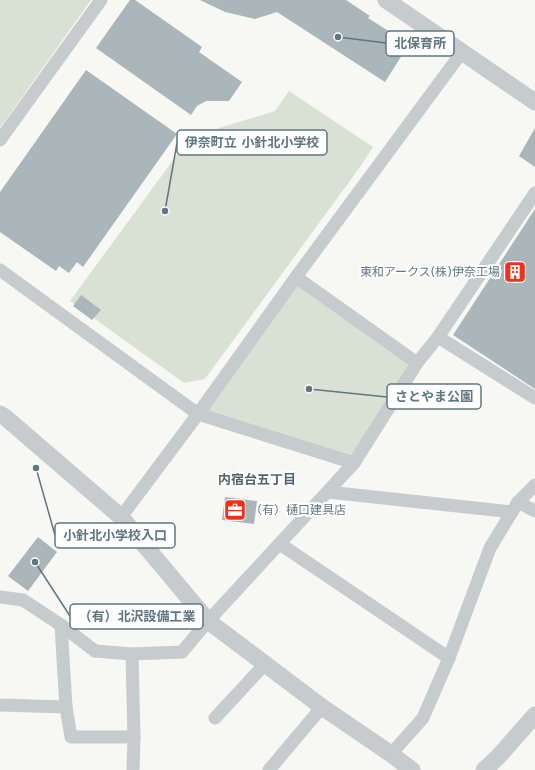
<svg xmlns="http://www.w3.org/2000/svg" width="535" height="770" viewBox="0 0 535 770" font-family="'DejaVu Sans','Noto Sans JP',sans-serif">
  <style>
    .green { fill: #d9e0d4 }
    .building { fill: #aab6b9 }
    .lines { fill: none; stroke-linecap: round; stroke-linejoin: round }
    .minor { stroke: #c6cbcd; stroke-width: 13 }
    .tertiary { stroke: #c6cbcd; stroke-width: 17 }
    .labels { text-anchor: middle; dominant-baseline: central; stroke-width: 4; stroke-linejoin: round; paint-order: stroke }
    .poi-label { font-size: 12px; fill: #5f7781; stroke: #fff; text-anchor: end }
    .neighbourhood-label { font-size: 13px; font-weight: bold; fill: #52646c; stroke: #fff }
    .leader { fill: none; stroke: #5f7781; stroke-width: 1.5 }
    .callout-dot { fill: #5f7781; stroke: #fff; stroke-width: 1.5 }
    .callout { fill: #fff; stroke: #5f7781; stroke-width: 1.5 }
    .callout-label { font-size: 13px; text-anchor: middle; font-weight: bold; fill: #5f7781 }
  </style>
  <rect width="100%" height="100%" fill="#f7f7f4"/>
  <g class="green">
    <polygon points="0,0 91,0 0,128"/>
    <polygon points="289,91 373,147 360,167 205,379 184,383 70,301 190,137 275,111"/>
    <polygon points="296,277 417,363 354,463 198,414"/>
  </g>
  <g class="building">
    <polygon points="130,0 135,0 202,47 199,52 242,82 229,101 206,101 197,106 191,115 96,48"/>
    <polygon points="200,0 346,0 370,16 368,18 409,44 385,82 277,12 255,19 225,12"/>
    <polygon points="86,70 177,134 83,267 77,262 69,273 59,266 56,271 0,232 0,192"/>
    <polygon points="535,128 535,167 519,156"/>
    <polygon points="535,209 535,389 453,335"/>
    <polygon points="81,295 101,310 92,320 73,306"/>
    <polygon points="225,497 257,501 254,524 222,520"/>
    <polygon points="38,537 57,552 28,591 8,576"/>
  </g>
  <g class="lines">
    <g class="minor">
      <polyline points="0,140 101,0"/>
      <polyline points="0,270 198,414 354,463"/>
      <polyline points="296,277 417,363"/>
      <polyline points="438,337 535,398"/>
      <polyline points="328,492 512,512"/>
      <polyline points="518,502 535,511"/>
      <polyline points="121,517 198,414 296,277 462,52"/>
      <polyline points="280,544 449,658"/>
      <polyline points="0,597 23,600 61,625 95,651 132,654 182,652 208,621 354,463 417,363 438,337 535,193"/>
      <polyline points="61,625 66,707 71,737 134,737"/>
      <polyline points="132,654 134,737 133,770"/>
      <polyline points="0,705 66,707"/>
      <polyline points="215,718 265,664"/>
      <polyline points="391,754 423,718 449,658 490,548 518,502 535,485"/>
      <polyline points="269,770 322,707"/>
    </g>
    <g class="tertiary">
      <polyline points="386,0 535,102"/>
      <polyline points="0,414 5,417 121,517 208,621 322,707 391,754 412,770"/>
      <polyline points="484,770 498,757 535,715"/>
    </g>
  </g>
  <defs>
    <g id="building-square" transform="scale(1.15)"><rect x="-9" y="-9" width="18" height="18" rx="4" fill="#f22f19" stroke="#fff"/><path d="M-4-6H4V6H1V3H-1V6H-4ZM-2.5-4.3h1.7v1.8h-1.7ZM.8-4.3h1.7v1.8H.8ZM-2.5-1h1.7V.8h-1.7ZM.8-1h1.7V.8H.8Z" fill="#fff"/></g>
    <g id="office-square" transform="scale(1.15)"><rect x="-9" y="-9" width="18" height="18" rx="4" fill="#f22f19" stroke="#fff"/><path d="M-6-3h4V-5.5h4V-3h4V5H-6ZM-1-4.5V-3h2v-1.5ZM-6 0V1H6V0Z" fill="#fff"/></g>
  </defs>
  <g fill-rule="evenodd">
    <use href="#building-square" x="515" y="272"/>
    <use href="#office-square" x="235" y="510"/>
  </g>
  <g class="labels">
    <g class="poi-label">
      <text x="500" y="272">東和アークス(株)伊奈工場</text>
      <text x="250" y="510" text-anchor="start">（有）樋口建具店</text>
    </g>
    <g class="neighbourhood-label">
      <text x="257" y="479">内宿台五丁目</text>
    </g>
  </g>
  <path class="leader" d="M338 37L386 43M165 211L177 143M309 389L387 397M36 468L55 535M35 562L70 616"/>
  <g class="callout-dot">
    <circle cx="338" cy="37" r="4"/>
    <circle cx="165" cy="211" r="4"/>
    <circle cx="309" cy="389" r="4"/>
    <circle cx="36" cy="468" r="4"/>
    <circle cx="35" cy="562" r="4"/>
  </g>
  <g class="callout">
    <rect x="386" y="31" width="68" height="25" rx="4"/>
    <rect x="177" y="130" width="150" height="25" rx="4"/>
    <rect x="387" y="384" width="94" height="25" rx="4"/>
    <rect x="55" y="523" width="120" height="25" rx="4"/>
    <rect x="70" y="604" width="133" height="25" rx="4"/>
  </g>
  <g class="callout-label">
    <text x="420" y="48">北保育所</text>
    <text x="252" y="147">伊奈町立 小針北小学校</text>
    <text x="434" y="401">さとやま公園</text>
    <text x="115" y="540">小針北小学校入口</text>
    <text x="137" y="621">（有）北沢設備工業</text>
  </g>
</svg>
